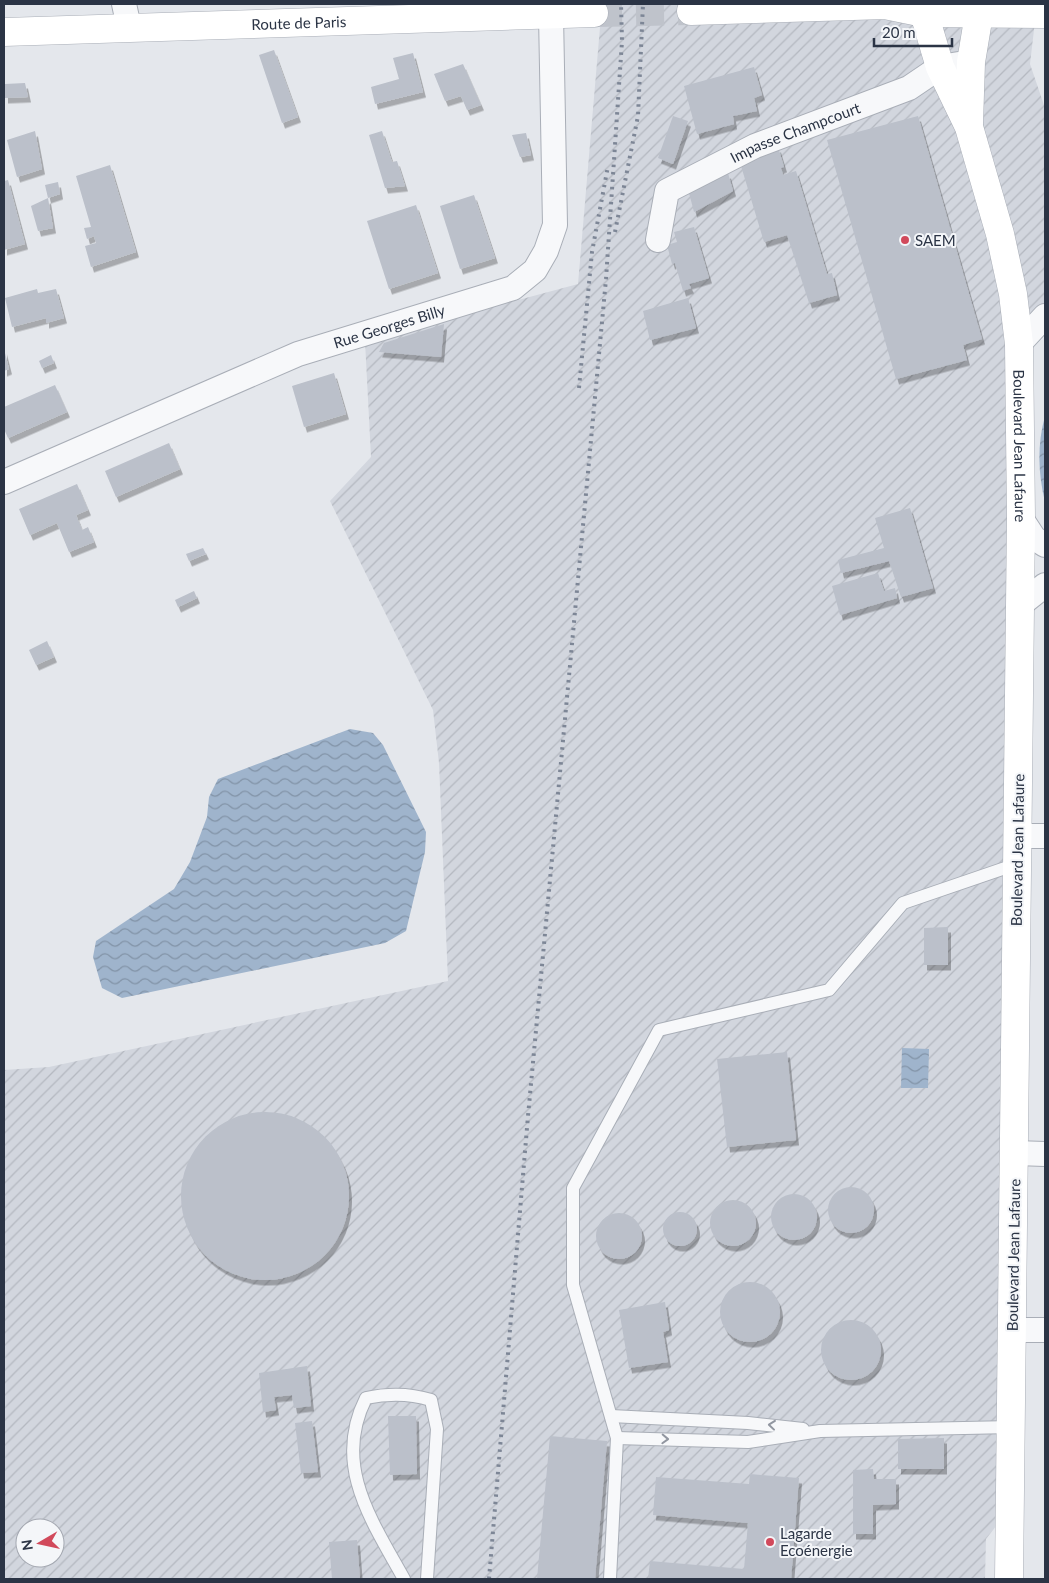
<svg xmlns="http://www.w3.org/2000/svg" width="1049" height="1583" viewBox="0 0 1049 1583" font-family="Lato,sans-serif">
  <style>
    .industrial { fill: url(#industrial-furrows); fill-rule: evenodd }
    .water { fill: url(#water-waves) }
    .building { fill: #bbc0ca; filter: url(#shadow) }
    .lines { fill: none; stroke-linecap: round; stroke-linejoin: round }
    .secondary-tunnel { stroke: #bfc3cb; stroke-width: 28; stroke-dasharray: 28 14; stroke-linecap: butt }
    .service-casing { stroke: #a9aeb7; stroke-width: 14 }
    .minor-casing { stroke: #a9aeb7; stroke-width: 26 }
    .secondary-casing { stroke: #a9aeb7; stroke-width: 29 }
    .service { stroke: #f7f8fa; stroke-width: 12 }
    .minor { stroke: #f7f8fa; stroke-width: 24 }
    .secondary { stroke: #fff; stroke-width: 28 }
    .rail { stroke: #7d8696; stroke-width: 4; stroke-dasharray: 2.5 5; stroke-linecap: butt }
    .oneway { stroke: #9196a0 }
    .poi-dot { fill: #d1495b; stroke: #f4f6f9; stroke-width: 2 }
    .labels { text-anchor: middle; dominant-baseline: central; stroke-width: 4; stroke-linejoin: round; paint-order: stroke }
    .street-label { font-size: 15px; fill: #2b3445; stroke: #f4f6f9 }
    .poi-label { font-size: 15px; fill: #2b3445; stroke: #f4f6f9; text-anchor: start }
  </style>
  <defs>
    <pattern id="industrial-furrows" width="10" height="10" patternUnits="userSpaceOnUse" patternTransform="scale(1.25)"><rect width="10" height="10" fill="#d2d6de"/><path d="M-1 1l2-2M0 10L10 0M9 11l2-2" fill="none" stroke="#b4b8c0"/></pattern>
    <pattern id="water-waves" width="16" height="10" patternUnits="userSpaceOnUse" patternTransform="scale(1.25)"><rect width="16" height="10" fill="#9fb4cc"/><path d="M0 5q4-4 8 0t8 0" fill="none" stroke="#8293a7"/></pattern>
    <filter id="shadow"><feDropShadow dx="3" dy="5.5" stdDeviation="0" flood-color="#0004"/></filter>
  </defs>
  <rect width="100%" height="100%" fill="#e4e7ec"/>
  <path class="industrial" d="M602,4h435l-7,60 15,44v202l-26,35 -8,1162 -25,32 -1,40h-981v-509l45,-3 399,-86 -9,-218 -6,-53 -103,-209 41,-44 -6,-116 213,-57zM25,1528h30v30h-30z"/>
  <g class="water">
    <path d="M1045,416v86c-7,-29 -8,-57 0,-86z"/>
    <polygon points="350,729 373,733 383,745 426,832 425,852 406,931 385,943 122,998 102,988 93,957 96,941 174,889 190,862 207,817 209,797 218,779"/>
    <polygon points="902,1048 929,1049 928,1088 901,1088"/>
  </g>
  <g class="building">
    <polygon points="274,50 298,117 282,123 259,55"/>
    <polygon points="413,53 423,92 375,104 371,87 399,79 393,58"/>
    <polygon points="463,64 481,105 467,110 461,96 445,101 434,74"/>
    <polygon points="754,67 762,95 754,98 757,111 733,116 734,124 697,134 684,86"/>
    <polygon points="25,83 28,97 5,98 5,84"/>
    <polygon points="673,116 688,121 673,164 658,158"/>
    <polygon points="918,116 982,339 963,345 967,360 896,379 827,140"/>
    <polygon points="35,131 42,169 17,177 7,140"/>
    <polygon points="382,131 392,162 397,161 405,186 385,188 369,135"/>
    <polygon points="526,133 531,155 520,157 512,135"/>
    <polygon points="778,147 784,167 781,168 783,175 796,171 827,274 832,273 837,295 809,303 787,235 764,242 741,166"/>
    <polygon points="110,165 136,252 91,267 85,246 96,243 94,236 87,239 84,228 91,227 76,176"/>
    <polygon points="728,173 733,191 694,212 689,193"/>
    <polygon points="8,180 25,244 4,250 4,181"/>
    <polygon points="58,182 60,194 48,198 45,185"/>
    <polygon points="474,195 495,258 460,269 440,206"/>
    <polygon points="48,198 53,228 38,231 31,206"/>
    <polygon points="416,205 438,273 389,289 367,221"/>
    <polygon points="694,227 709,278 689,284 691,288 683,291 675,263 672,264 667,245 677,242 674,232"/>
    <polygon points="37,289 38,293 56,289 64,318 46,323 46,318 12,327 5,298"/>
    <polygon points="688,298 696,328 650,340 643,311"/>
    <polygon points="444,324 441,357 379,352 384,343"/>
    <polygon points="4,349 9,369 4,371"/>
    <polygon points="51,355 54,363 42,368 39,361"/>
    <polygon points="334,373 346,414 304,427 292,386"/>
    <polygon points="55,385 67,412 8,438 4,429 4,407"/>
    <polygon points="169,443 180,469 116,497 105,471"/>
    <polygon points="77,484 88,510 76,515 82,530 88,527 94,542 69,552 57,523 30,535 19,509"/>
    <polygon points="910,508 933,588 901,597 889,561 841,573 838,560 884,548 875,518"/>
    <polygon points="203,548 206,554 189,561 186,554"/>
    <polygon points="878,573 884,591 895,588 897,598 840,615 832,586"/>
    <polygon points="194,591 197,598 178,607 175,600"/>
    <polygon points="47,641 54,657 36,665 29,650"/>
    <polygon points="948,927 948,965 924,965 924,928"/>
    <polygon points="787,1052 796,1140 727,1147 717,1059"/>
    <circle cx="265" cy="1196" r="84"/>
    <circle cx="851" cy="1210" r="23"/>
    <circle cx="794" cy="1217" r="23"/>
    <circle cx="733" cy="1223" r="23"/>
    <circle cx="680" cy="1229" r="17"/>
    <circle cx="619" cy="1236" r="23"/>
    <circle cx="750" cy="1312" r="30"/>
    <polygon points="665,1302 669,1330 663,1332 668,1362 629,1368 619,1310"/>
    <circle cx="851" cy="1350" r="30"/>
    <polygon points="307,1366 311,1406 294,1408 292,1395 274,1397 276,1410 263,1412 259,1373"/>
    <polygon points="388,1416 416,1416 417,1474 390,1475"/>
    <polygon points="312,1421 318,1472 301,1473 295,1423"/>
    <polygon points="550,1436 607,1441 595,1579 537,1579"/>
    <polygon points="944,1438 944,1469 898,1469 898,1439"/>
    <polygon points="873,1469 874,1479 896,1479 896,1504 873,1505 873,1534 853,1534 853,1470"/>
    <polygon points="750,1474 799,1478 791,1579 648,1579 650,1561 744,1569 748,1523 653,1515 656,1477 749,1484"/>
    <polygon points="357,1540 360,1579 332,1579 329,1542"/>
  </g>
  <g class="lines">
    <polyline class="secondary-tunnel" points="594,13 691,11"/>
    <g class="service-casing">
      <g id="service">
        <polyline points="611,1416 748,1423 803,1429"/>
        <polyline points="617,1438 748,1442 820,1431 1012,1427"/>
        <path d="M404,1579c-32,-58 -72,-114 -38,-181 23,-5 43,-5 65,2l6,29 -10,150"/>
        <polyline points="610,1579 617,1438 573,1285 573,1188 659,1030 829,990 903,903 1017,864"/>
      </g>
    </g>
    <g class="minor-casing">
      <g id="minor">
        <polyline points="124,4 129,27"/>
        <path id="s1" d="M658,240l9,-49 88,-45 154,-58 31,-21 31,-5"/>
        <polyline points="1019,344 1045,316"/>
        <path id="s2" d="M4,482l294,-128 215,-66 22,-18 11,-19 9,-26 -4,-210"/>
        <polyline points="1021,518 1034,538 1045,545"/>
        <polyline points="1020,605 1045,585"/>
        <polyline points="1017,836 1045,836"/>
        <polyline points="1014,1153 1045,1154"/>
        <polyline points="1013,1330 1045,1330"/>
      </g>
    </g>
    <g class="secondary-casing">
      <g id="secondary">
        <polyline points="691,11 885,5 924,13 1045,14"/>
        <path id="s3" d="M924,13l16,54 29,60 31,107 13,60 6,50 2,174 -12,1061"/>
        <path id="s4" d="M4,32l590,-19"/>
        <polyline points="969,123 971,62 979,14"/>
      </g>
    </g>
    <use href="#service" class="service"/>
    <use href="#minor" class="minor"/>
    <use href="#secondary" class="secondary"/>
    <g class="rail">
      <polyline points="615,232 638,116 643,4"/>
      <polyline points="579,388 592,252 608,166"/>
      <polyline points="489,1579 528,1116 606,279 622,41 621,4"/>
    </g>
  </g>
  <defs><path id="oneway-chevron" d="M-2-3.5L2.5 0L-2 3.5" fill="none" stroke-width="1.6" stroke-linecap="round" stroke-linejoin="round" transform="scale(1.25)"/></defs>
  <g class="oneway">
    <use href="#oneway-chevron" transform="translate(772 1425) rotate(-174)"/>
    <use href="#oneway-chevron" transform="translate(665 1439) rotate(2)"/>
  </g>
  <g class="poi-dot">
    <circle cx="905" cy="240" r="5"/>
    <circle cx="770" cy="1542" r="5"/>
  </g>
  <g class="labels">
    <g class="street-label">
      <text stroke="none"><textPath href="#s4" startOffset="295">Route de Paris</textPath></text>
      <text stroke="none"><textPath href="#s1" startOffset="191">Impasse Champcourt</textPath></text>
      <text stroke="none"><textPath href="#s2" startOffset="416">Rue Georges Billy</textPath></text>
      <text stroke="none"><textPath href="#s3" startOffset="448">Boulevard Jean Lafaure</textPath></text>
      <text transform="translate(1017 850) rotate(-89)">Boulevard Jean Lafaure</text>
      <text transform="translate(1013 1255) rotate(-89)">Boulevard Jean Lafaure</text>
    </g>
    <g class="poi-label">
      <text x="915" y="240">SAEM</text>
      <text x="780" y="1533">Lagarde<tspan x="780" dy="17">Ecoénergie</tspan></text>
    </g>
  </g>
  <rect width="1049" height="1583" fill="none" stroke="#2b3445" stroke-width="10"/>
  <g transform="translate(40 1543) rotate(261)"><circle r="24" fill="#f4f6f9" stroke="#a4a8b1"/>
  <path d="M0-4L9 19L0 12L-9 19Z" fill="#d1495b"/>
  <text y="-8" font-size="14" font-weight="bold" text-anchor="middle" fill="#2b3445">N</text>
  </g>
  <path d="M874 38v8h78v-8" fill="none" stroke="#2b3445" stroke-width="2.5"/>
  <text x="882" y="38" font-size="15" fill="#2b3445" stroke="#f4f6f9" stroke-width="4" paint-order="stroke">20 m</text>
</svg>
